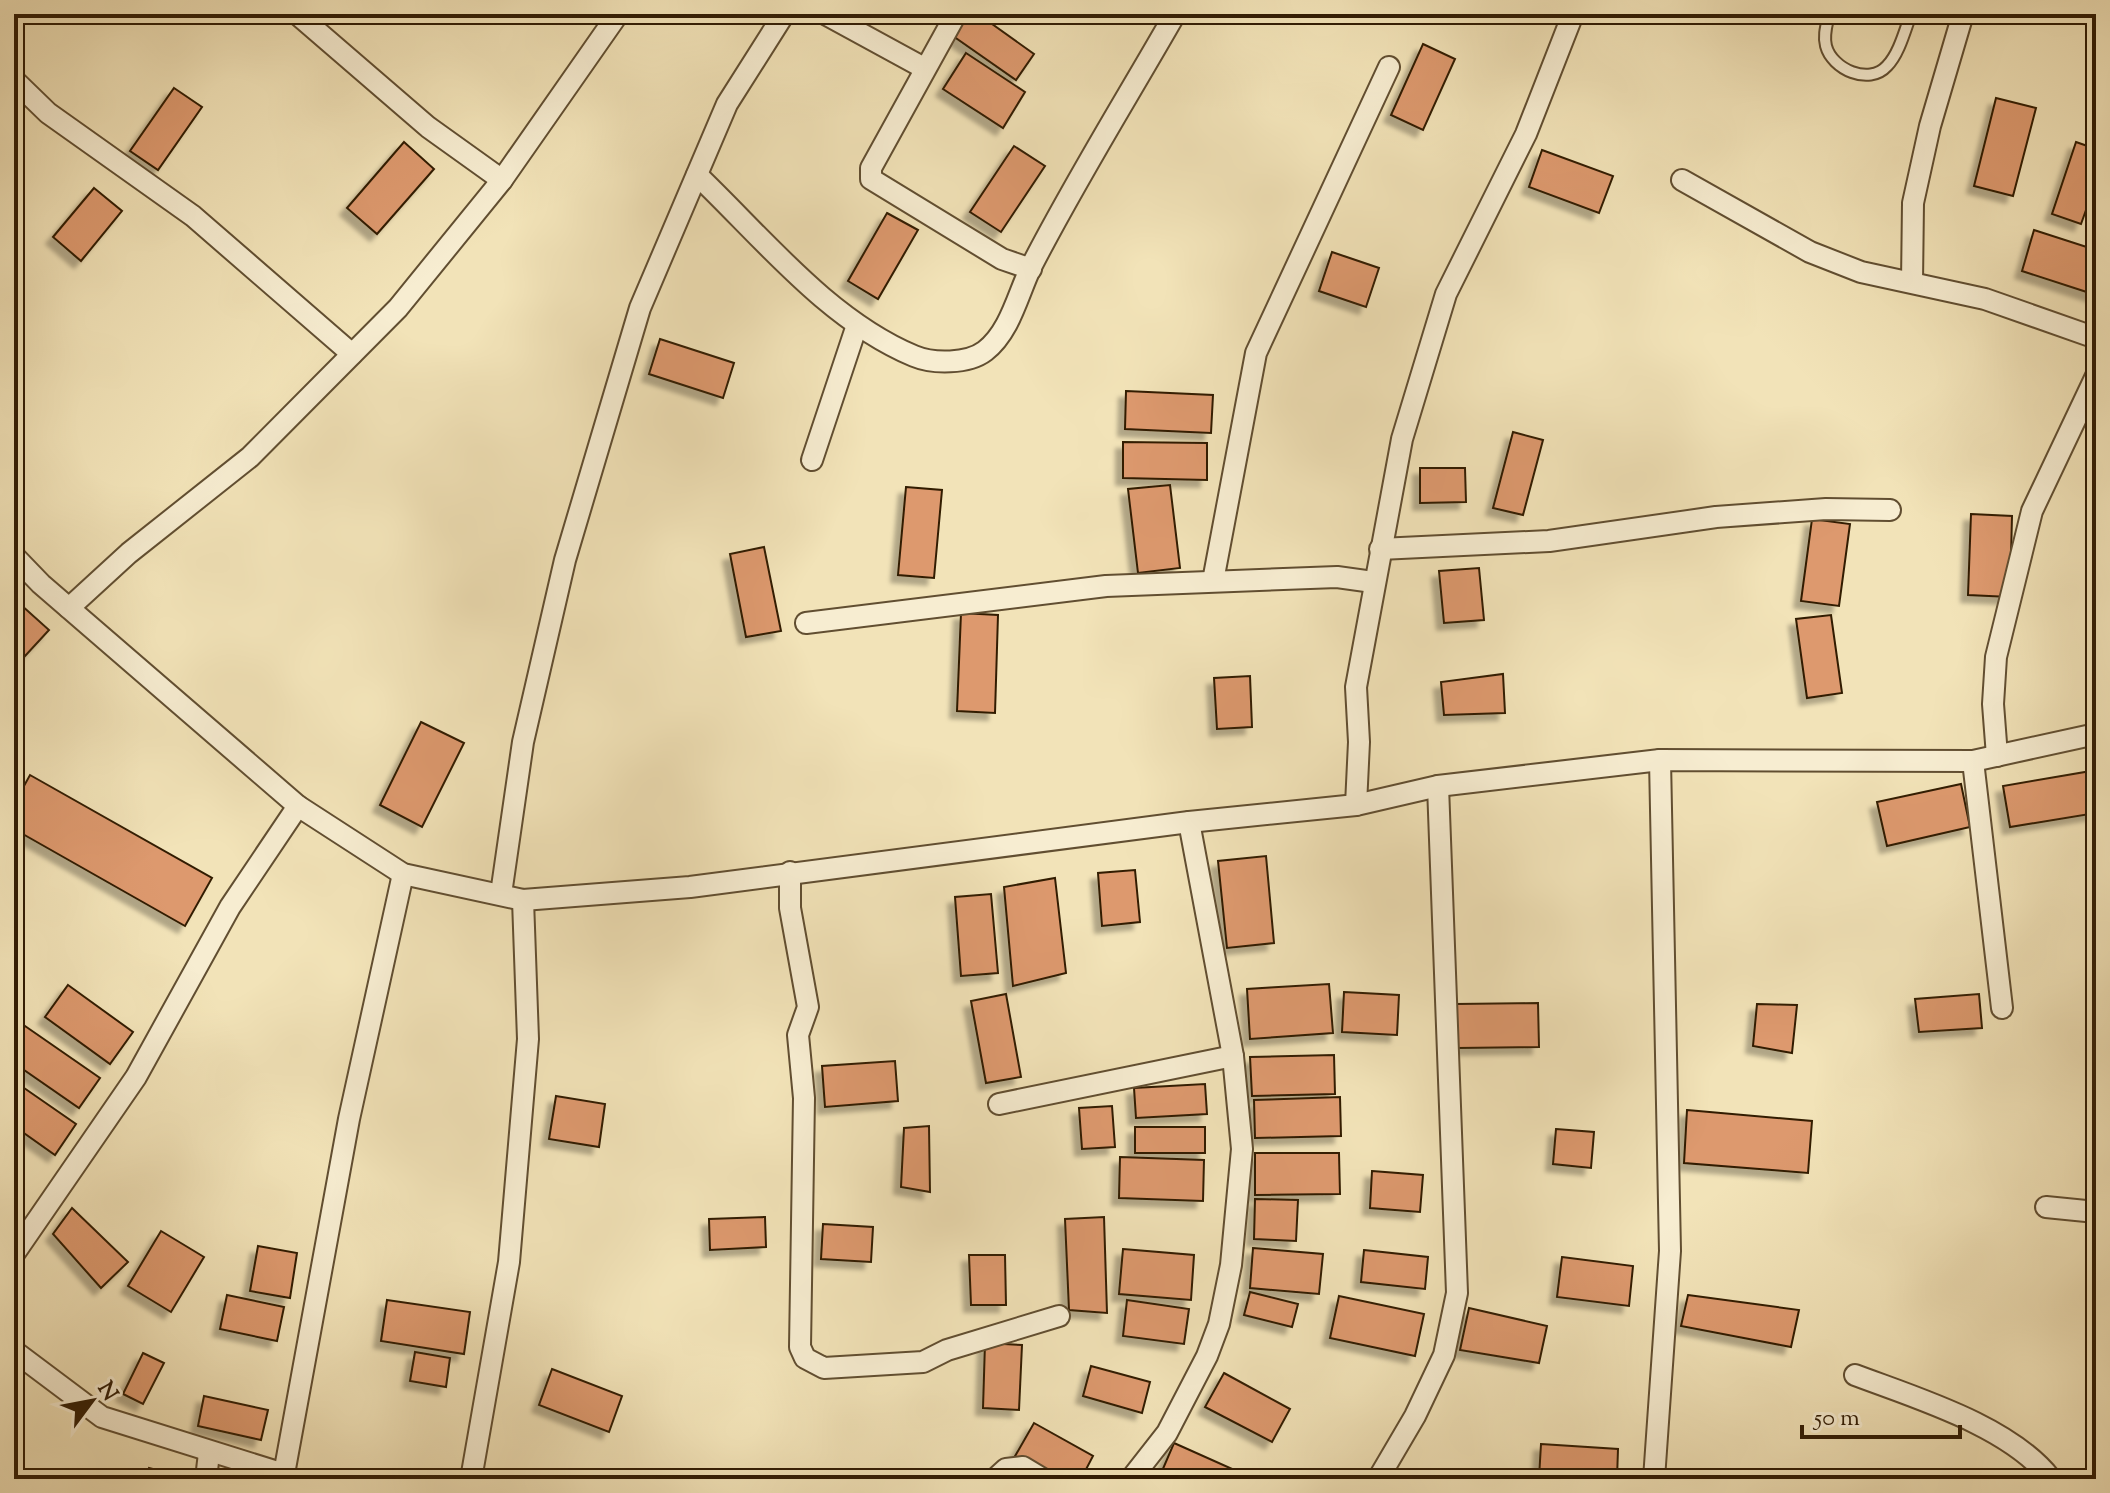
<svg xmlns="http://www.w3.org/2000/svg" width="2110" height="1493" viewBox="0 0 2110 1493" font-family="'Sorts Mill Goudy',serif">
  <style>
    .building { fill: #dd996e; stroke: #311c04; stroke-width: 2; filter: url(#shadow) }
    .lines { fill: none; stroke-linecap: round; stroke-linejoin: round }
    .lane-casing { stroke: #614e31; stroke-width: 14 }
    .street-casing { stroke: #614e31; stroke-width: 24 }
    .lane { stroke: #f7edd1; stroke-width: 10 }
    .street { stroke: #f7edd1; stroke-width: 20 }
  </style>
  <defs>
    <filter id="shadow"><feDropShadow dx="-7" dy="7" stdDeviation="2" flood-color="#0004"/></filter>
  </defs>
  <rect width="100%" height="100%" fill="#f2e3b8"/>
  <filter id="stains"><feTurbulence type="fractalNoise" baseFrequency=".0025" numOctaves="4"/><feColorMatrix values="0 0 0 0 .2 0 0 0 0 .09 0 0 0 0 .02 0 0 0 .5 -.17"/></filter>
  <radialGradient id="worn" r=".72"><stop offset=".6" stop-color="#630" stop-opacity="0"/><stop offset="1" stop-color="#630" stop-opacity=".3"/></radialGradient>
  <g class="building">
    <polygon points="968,14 978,14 1034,54 1016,80 953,36"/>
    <polygon points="1423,44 1455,59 1423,130 1391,115"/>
    <polygon points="966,53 1025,92 1003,128 943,89"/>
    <polygon points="174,88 202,107 158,170 130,151"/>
    <polygon points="1996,98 2036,108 2013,196 1974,186"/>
    <polygon points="404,142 434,169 377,234 347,208"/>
    <polygon points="2076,142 2096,149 2096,182 2081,224 2052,214"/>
    <polygon points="1014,146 1045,166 1001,232 970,212"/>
    <polygon points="1542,150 1613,176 1599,213 1529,187"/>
    <polygon points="94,188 122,211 81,261 53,237"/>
    <polygon points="887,213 918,230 878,299 848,281"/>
    <polygon points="2034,230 2096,250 2096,295 2022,271"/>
    <polygon points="1332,252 1379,268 1366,307 1319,291"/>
    <polygon points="660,339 734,363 723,398 649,374"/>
    <polygon points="1126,391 1213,395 1211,433 1125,429"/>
    <polygon points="1513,432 1543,440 1523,515 1493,508"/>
    <polygon points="1123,442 1207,443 1207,480 1123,478"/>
    <polygon points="1420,468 1465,468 1466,502 1420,503"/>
    <polygon points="1170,485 1180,568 1138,573 1128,489"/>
    <polygon points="906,487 942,490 934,578 898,575"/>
    <polygon points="1971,514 2012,516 2010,597 1968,595"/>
    <polygon points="1812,519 1850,524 1839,606 1801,601"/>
    <polygon points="764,547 781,631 746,637 730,554"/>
    <polygon points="1479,568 1484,620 1444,623 1439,571"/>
    <polygon points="20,604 49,630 14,668 14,611"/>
    <polygon points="961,613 998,615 995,713 957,711"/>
    <polygon points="1831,615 1842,693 1807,698 1796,619"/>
    <polygon points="1503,674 1505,713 1444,715 1441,682"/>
    <polygon points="1250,676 1252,727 1217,729 1214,678"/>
    <polygon points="421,722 464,743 422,827 380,805"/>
    <polygon points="2091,771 2096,813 2010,827 2003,786"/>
    <polygon points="30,775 212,878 185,926 14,829 14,804"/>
    <polygon points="1961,784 1970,827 1887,846 1877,802"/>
    <polygon points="1266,856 1274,943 1227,948 1218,861"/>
    <polygon points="1135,870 1140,922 1102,926 1098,873"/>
    <polygon points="1055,878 1066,973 1013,986 1004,887"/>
    <polygon points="991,894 998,973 961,976 955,897"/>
    <polygon points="1329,984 1333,1033 1250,1039 1247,989"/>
    <polygon points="68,985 133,1032 110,1064 45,1017"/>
    <polygon points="1344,992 1399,995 1397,1035 1342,1032"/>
    <polygon points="1006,994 1021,1077 986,1083 971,1001"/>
    <polygon points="1979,994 1982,1028 1919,1032 1915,999"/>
    <polygon points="1538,1003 1539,1047 1457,1048 1456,1004"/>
    <polygon points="1757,1004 1797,1005 1792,1053 1753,1046"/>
    <polygon points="25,1026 100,1078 79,1108 14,1063 14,1042"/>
    <polygon points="1334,1055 1335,1094 1252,1096 1250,1057"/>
    <polygon points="895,1061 898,1101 825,1107 822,1066"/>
    <polygon points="14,1081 76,1124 55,1155 14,1126"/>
    <polygon points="1205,1084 1207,1114 1136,1118 1134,1088"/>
    <polygon points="556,1096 605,1104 599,1147 549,1139"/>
    <polygon points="1340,1097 1341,1136 1255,1138 1254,1100"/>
    <polygon points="1112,1106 1115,1147 1082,1149 1079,1108"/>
    <polygon points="1687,1110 1812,1121 1808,1173 1684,1163"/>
    <polygon points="929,1126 930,1192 901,1187 904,1128"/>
    <rect x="1135" y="1127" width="70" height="26"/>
    <polygon points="1556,1129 1594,1132 1591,1168 1553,1164"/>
    <polygon points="1255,1153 1339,1153 1340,1194 1255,1195"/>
    <polygon points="1120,1157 1204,1160 1203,1201 1119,1198"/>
    <polygon points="1372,1171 1423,1175 1420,1212 1370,1208"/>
    <polygon points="1255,1199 1298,1200 1296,1241 1254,1239"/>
    <polygon points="72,1208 128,1262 101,1288 53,1234"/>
    <polygon points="765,1217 766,1247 710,1250 709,1219"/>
    <polygon points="1104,1217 1107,1313 1069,1310 1065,1219"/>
    <polygon points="823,1224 873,1227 871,1262 821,1259"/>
    <polygon points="161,1231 204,1257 171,1312 128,1286"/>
    <polygon points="258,1246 297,1253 290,1298 250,1291"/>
    <polygon points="1253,1248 1323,1254 1319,1294 1250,1288"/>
    <polygon points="1123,1249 1194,1255 1191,1300 1119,1294"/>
    <polygon points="1364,1250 1428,1257 1425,1289 1361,1282"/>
    <polygon points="969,1255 1005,1255 1006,1305 971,1305"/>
    <polygon points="1562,1257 1633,1266 1629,1306 1557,1297"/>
    <polygon points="1250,1292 1298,1304 1292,1327 1244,1315"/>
    <polygon points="227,1295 284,1307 277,1341 220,1329"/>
    <polygon points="1688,1295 1799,1310 1791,1347 1681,1326"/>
    <polygon points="1339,1296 1424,1314 1415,1356 1330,1338"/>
    <polygon points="387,1300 470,1312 464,1354 381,1341"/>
    <polygon points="1127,1300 1189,1309 1184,1344 1123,1336"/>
    <polygon points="1469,1308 1547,1326 1539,1363 1460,1350"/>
    <polygon points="985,1343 1022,1345 1019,1410 983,1408"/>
    <polygon points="415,1352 450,1358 446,1387 410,1381"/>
    <polygon points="143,1353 164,1363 143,1404 123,1394"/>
    <polygon points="1091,1366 1150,1382 1142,1413 1083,1396"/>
    <polygon points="552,1369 622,1396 609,1432 539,1405"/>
    <polygon points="1224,1373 1290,1409 1272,1442 1205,1407"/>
    <polygon points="204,1396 268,1410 261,1440 198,1426"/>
    <polygon points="1034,1423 1093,1456 1081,1479 1051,1479 1014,1458"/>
    <polygon points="1174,1443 1239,1472 1236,1479 1159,1478"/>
    <polygon points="1541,1444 1618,1449 1617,1479 1539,1478"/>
    <polygon points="149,1468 180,1476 180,1479 146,1479"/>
    <polygon points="1754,1471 1788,1477 1752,1479"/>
  </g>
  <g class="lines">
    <g class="lane-casing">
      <path id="lane" d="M1829,14c-2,10 -6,21 -3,32 6,23 43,40 61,20 12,-12 18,-36 24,-52"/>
    </g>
    <g class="street-casing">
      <g id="street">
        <polyline points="297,14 428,127 502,180"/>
        <polyline points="825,14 924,68"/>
        <polyline points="956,14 871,168 871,179 1002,259 1031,269"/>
        <polyline points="14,80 48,113 193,216 352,354"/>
        <path d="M697,175c66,63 131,145 217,181 19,8 54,8 71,-5 25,-19 33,-57 46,-84 44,-86 96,-169 144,-253"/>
        <polyline points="1682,180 1810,252 1861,272 1985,299 2096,338"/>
        <polyline points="1912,282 1913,203 1930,126 1963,14"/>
        <polyline points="812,460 857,325"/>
        <polyline points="1380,549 1549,541 1716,517 1826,509 1890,510"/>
        <polyline points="14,556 41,584 298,806 403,874 523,900 690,887 1189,822 1356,805 1438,786 1660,760 1973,761 2096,734"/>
        <polyline points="1213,581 1256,353 1389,67"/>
        <polyline points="69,608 129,553 250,457 398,308 502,180 618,14"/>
        <polyline points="806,623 1106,586 1337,577 1373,582"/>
        <polyline points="1997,756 1993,704 1996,657 2032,511 2096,376"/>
        <polyline points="1973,761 2002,1008"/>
        <polyline points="1356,805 1359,742 1356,687 1402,439 1446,294 1526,134 1573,14"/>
        <polyline points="790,872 790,908 808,1007 798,1035 804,1098 800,1347 805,1358 824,1368 923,1362 947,1350 1059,1316"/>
        <polyline points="501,894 523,742 565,560 640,308 727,104 784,14"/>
        <polyline points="999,1104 1233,1056"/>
        <polyline points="2046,1207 2096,1212"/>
        <polyline points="14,1254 136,1077 230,907 298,806"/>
        <polyline points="14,1351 102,1417 284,1474 288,1479"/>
        <path d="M1855,1375c61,23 155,51 196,104"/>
        <polyline points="284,1474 349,1119 403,874"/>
        <polyline points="206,1479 209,1453"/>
        <polyline points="471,1479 509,1262 528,1039 523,900"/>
        <polyline points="995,1479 1006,1469 1023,1467 1043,1479"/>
        <polyline points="1131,1479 1167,1433 1207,1356 1219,1324 1231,1265 1242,1149 1233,1056 1189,822"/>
        <polyline points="1378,1479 1415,1416 1444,1355 1457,1293 1438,786"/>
        <polyline points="1654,1479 1670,1251 1660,760"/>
      </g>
    </g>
    <use href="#lane" class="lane"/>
    <use href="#street" class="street"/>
  </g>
  <rect width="2110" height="1493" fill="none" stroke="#f2e3b8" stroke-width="48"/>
  <rect x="16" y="16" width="2078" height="1461" fill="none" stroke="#311c04" stroke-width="4"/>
  <rect x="24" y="24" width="2062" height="1445" fill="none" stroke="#311c04" stroke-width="2"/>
  <g transform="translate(92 1401) rotate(58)" stroke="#f7edd1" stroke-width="6" paint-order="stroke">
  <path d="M0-6L14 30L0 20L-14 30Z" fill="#311c04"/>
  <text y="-12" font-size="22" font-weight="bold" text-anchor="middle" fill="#311c04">N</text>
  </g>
  <path d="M1802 1425v12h158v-12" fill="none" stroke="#311c04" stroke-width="4"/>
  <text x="1814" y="1425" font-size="24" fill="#311c04" stroke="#f7edd1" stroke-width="6" paint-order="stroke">50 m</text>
  <rect width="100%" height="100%" filter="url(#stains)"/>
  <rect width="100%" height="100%" fill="url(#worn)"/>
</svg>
